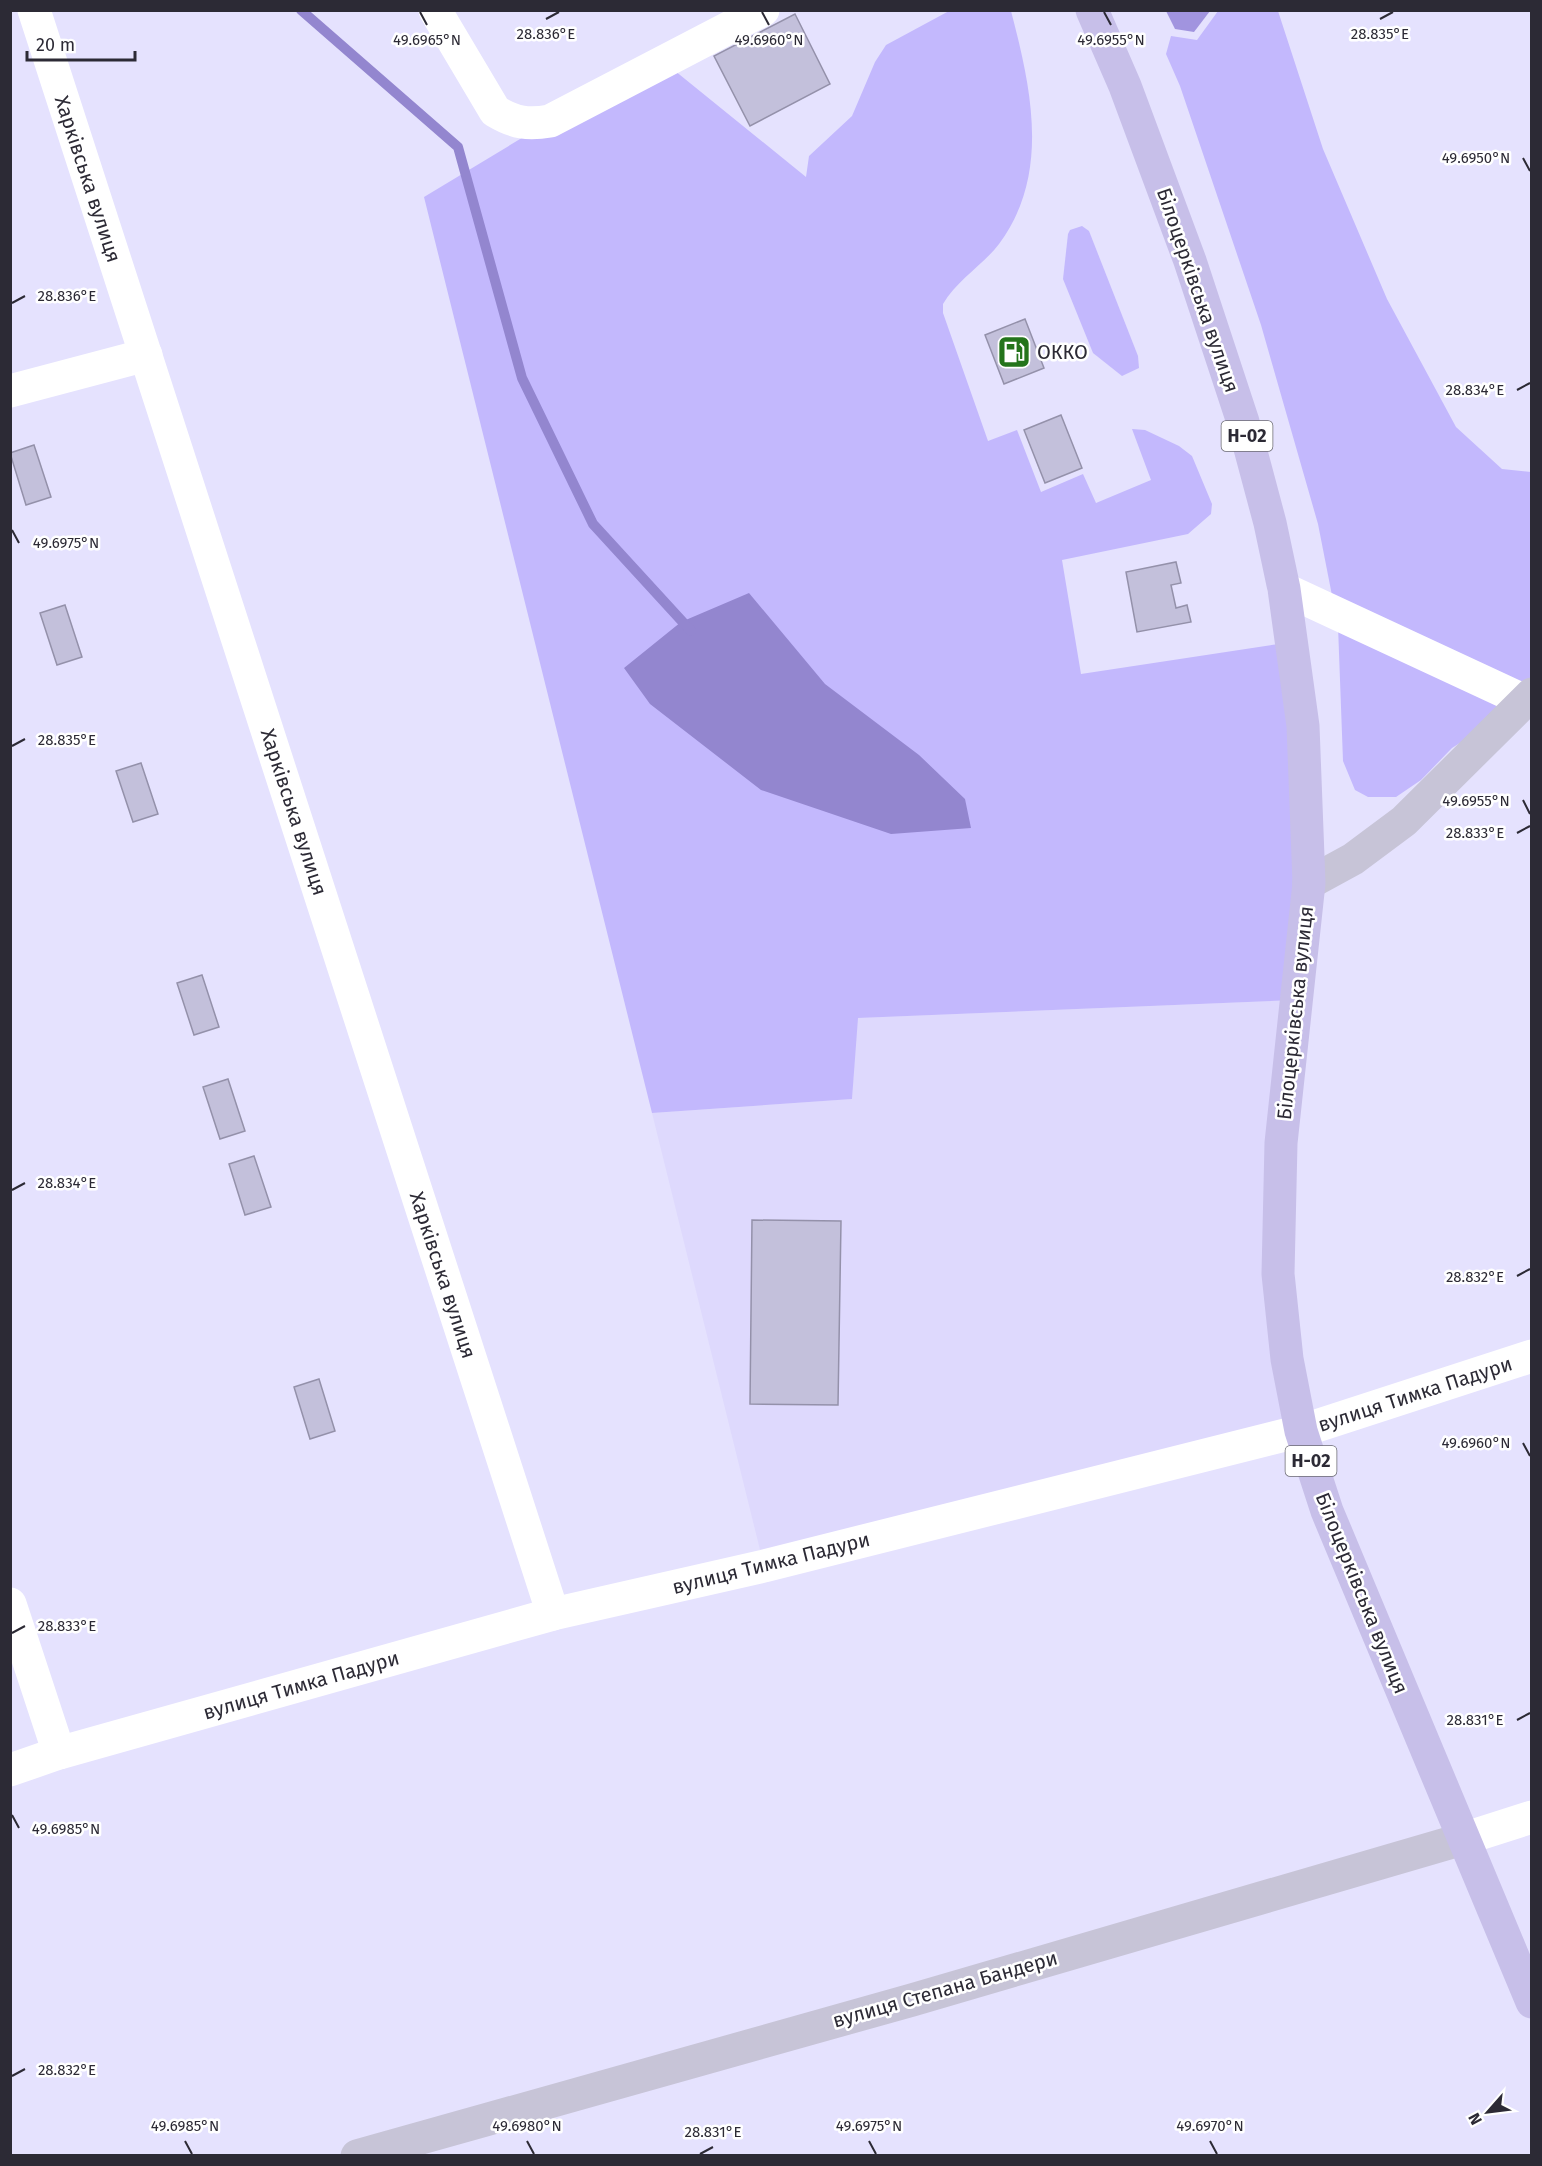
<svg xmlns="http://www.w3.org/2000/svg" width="1542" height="2166" viewBox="0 0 1542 2166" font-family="'Fira Sans',sans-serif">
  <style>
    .built { fill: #ded9fd }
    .green { fill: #c3b8fd }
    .forest { fill: #a194df }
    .water { fill: #9386cf }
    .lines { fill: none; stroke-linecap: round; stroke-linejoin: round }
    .stream { stroke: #9386cf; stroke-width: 10 }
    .building { fill: #c3c0db; stroke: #9491aa; stroke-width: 1.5 }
    .street { stroke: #fff; stroke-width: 33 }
    .secondary { stroke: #c7c4d7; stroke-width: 33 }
    .primary { stroke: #c7bfe9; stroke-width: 33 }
    .ticks { fill: none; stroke: #2c2a35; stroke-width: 2 }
    .labels { text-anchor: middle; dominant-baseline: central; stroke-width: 5; stroke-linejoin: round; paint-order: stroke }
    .shield { fill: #fff; stroke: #6b6a72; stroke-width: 1.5 }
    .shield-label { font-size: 18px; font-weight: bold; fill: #2c2a35 }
    .street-label { font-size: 20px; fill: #2c2a35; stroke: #fff }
    .poi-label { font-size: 20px; fill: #2c2a35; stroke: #fff; text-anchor: start }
    .ticks-label { font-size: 15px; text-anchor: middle; fill: #2c2a35; stroke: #fff; stroke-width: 5; stroke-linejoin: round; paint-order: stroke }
  </style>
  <rect width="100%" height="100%" fill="#e5e2fe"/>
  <polygon class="built" points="1296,1000 1281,1143 1301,1431 764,1566 652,1113 852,1099 857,1018"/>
  <g class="green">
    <path d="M949,11h62c20,77 40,163 -12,233 -16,21 -42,36 -56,60v9l45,128 29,-11 24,62 42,-18 13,29 55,-23 -19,-51 13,1 34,16 13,10 20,48 -1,10 -23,20 -126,26 19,114 210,-32 5,358 -438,18 -6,81 -200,14 -228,-916 126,-76 114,-59 142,115 3,-21 43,-40 23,-54 11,-17z"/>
    <polygon points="1218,11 1278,11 1323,149 1387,299 1456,427 1502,469 1531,472 1531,694 1525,701 1452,748 1421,780 1396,797 1368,797 1355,790 1343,761 1338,626 1318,524 1261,325 1180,86 1166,54 1171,36 1197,40"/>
    <polygon points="1082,226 1089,231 1138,356 1139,368 1122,376 1093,353 1063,279 1068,234 1070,230"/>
  </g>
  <polygon class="forest" points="1166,11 1210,11 1194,32 1175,29"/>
  <polygon class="water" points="749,593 825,684 919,755 965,799 971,828 891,834 761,790 650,704 624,668 681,622"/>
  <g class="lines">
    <polyline class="stream" points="301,10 458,147 522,378 593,524 691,631"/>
  </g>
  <g class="building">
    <polygon points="795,14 830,84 750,126 714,56"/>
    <polygon points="1025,319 1044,368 1004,384 985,335"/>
    <polygon points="1061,415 1082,468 1045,483 1024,430"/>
    <polygon points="34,445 51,497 26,505 10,453"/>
    <polygon points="1176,562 1181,583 1171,585 1176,608 1187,605 1191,622 1137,632 1126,572"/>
    <polygon points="65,605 82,657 57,665 40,613"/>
    <polygon points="141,763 158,814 133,822 116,771"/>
    <polygon points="202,975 219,1027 194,1035 177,983"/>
    <polygon points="228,1079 245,1131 220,1139 203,1087"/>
    <polygon points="254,1156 271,1207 245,1215 229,1164"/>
    <polygon points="752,1220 841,1221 838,1405 750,1404"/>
    <polygon points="319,1379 335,1431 310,1439 294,1387"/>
  </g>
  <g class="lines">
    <g class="street">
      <polyline points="34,10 553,1614"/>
      <path d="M435,10l60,101c20,12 33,14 55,10l213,-111"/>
      <polyline points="10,391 146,355"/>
      <polyline points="1284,589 1525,701"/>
      <polyline points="10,1604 59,1753"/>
      <polyline points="10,1770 59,1753 553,1614 764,1566 1301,1431 1532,1356"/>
      <polyline points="1463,1839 1532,1817"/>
    </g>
    <g class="secondary">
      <polyline points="1309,883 1353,859 1404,821 1532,694"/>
      <polyline points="357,2156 912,2000 1463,1839"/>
    </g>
    <polyline class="primary" points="1092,10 1125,86 1190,261 1243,422 1270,523 1284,589 1303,726 1309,883 1281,1143 1278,1274 1287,1359 1301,1431 1327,1511 1532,2002"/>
  </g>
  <path class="ticks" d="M420,12l7,13M762,12l7,13M1104,12l7,13M546,19l13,-7M1380,19l13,-7M1523,158l7,13M12,303l13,-7M1517,390l13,-7M12,530l7,13M12,746l13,-7M1523,800l7,14M1517,833l13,-7M12,1190l13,-7M1517,1276l13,-7M1523,1443l7,13M12,1633l13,-7M1517,1720l13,-7M12,1815l7,13M12,2076l13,-7M185,2141l7,13M527,2141l7,13M869,2141l7,13M1210,2141l7,13M700,2154l13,-7"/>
  <defs>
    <g id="fuel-square" transform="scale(1.725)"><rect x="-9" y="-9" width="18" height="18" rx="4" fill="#24741b" stroke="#fff"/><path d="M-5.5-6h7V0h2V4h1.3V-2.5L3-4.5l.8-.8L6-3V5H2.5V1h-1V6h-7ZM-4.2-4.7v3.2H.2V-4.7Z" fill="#fff"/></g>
  </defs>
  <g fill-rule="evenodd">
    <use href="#fuel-square" x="1014" y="352"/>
  </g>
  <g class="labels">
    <g class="shield">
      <rect x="1221.5" y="421" width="51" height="30" rx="4.5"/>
      <rect x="1285.5" y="1446" width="51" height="30" rx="4.5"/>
    </g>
    <g class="shield-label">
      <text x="1247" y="436">Н-02</text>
      <text x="1311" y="1461">Н-02</text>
    </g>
    <g class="street-label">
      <text transform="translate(88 179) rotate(72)">Харківська вулиця</text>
      <text transform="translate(1198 290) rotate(71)">Білоцерківська вулиця</text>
      <text transform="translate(294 812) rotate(72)">Харківська вулиця</text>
      <text transform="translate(1295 1013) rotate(-84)">Білоцерківська вулиця</text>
      <text transform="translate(443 1275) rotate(72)">Харківська вулиця</text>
      <text transform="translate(1415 1394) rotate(-18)">вулиця Тимка Падури</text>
      <text transform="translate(771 1563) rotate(-14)">вулиця Тимка Падури</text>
      <text transform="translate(1362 1593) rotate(68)">Білоцерківська вулиця</text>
      <text transform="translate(301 1685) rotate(-16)">вулиця Тимка Падури</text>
      <text transform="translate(945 1989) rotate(-16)">вулиця Степана Бандери</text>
    </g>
    <g class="poi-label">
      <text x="1037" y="352">ОККО</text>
    </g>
  </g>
  <g class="ticks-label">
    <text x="546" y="39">28.836°E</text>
    <text x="1380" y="39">28.835°E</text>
    <text x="427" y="45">49.6965°N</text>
    <text x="769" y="45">49.6960°N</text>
    <text x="1111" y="45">49.6955°N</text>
    <text x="1476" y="163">49.6950°N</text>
    <text x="67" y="301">28.836°E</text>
    <text x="1475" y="395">28.834°E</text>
    <text x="66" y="548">49.6975°N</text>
    <text x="67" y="745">28.835°E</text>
    <text x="1476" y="806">49.6955°N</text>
    <text x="1475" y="838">28.833°E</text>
    <text x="67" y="1188">28.834°E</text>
    <text x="1475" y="1282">28.832°E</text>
    <text x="1476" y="1448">49.6960°N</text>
    <text x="67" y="1631">28.833°E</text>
    <text x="1475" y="1725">28.831°E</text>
    <text x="66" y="1834">49.6985°N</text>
    <text x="67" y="2075">28.832°E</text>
    <text x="185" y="2131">49.6985°N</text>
    <text x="527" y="2131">49.6980°N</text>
    <text x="869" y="2131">49.6975°N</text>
    <text x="1210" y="2131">49.6970°N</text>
    <text x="713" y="2137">28.831°E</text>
  </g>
  <rect width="1542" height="2166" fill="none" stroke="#2c2a35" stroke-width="24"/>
  <g transform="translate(1488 2112) rotate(242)" stroke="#ffffff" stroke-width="4.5" paint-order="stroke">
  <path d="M0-4.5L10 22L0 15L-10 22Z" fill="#2c2a35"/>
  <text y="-9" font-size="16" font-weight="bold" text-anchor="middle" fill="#2c2a35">N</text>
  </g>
  <path d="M27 51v9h108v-9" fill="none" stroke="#2c2a35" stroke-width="3"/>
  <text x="36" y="51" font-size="18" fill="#2c2a35" stroke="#ffffff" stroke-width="4.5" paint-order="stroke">20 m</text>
</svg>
